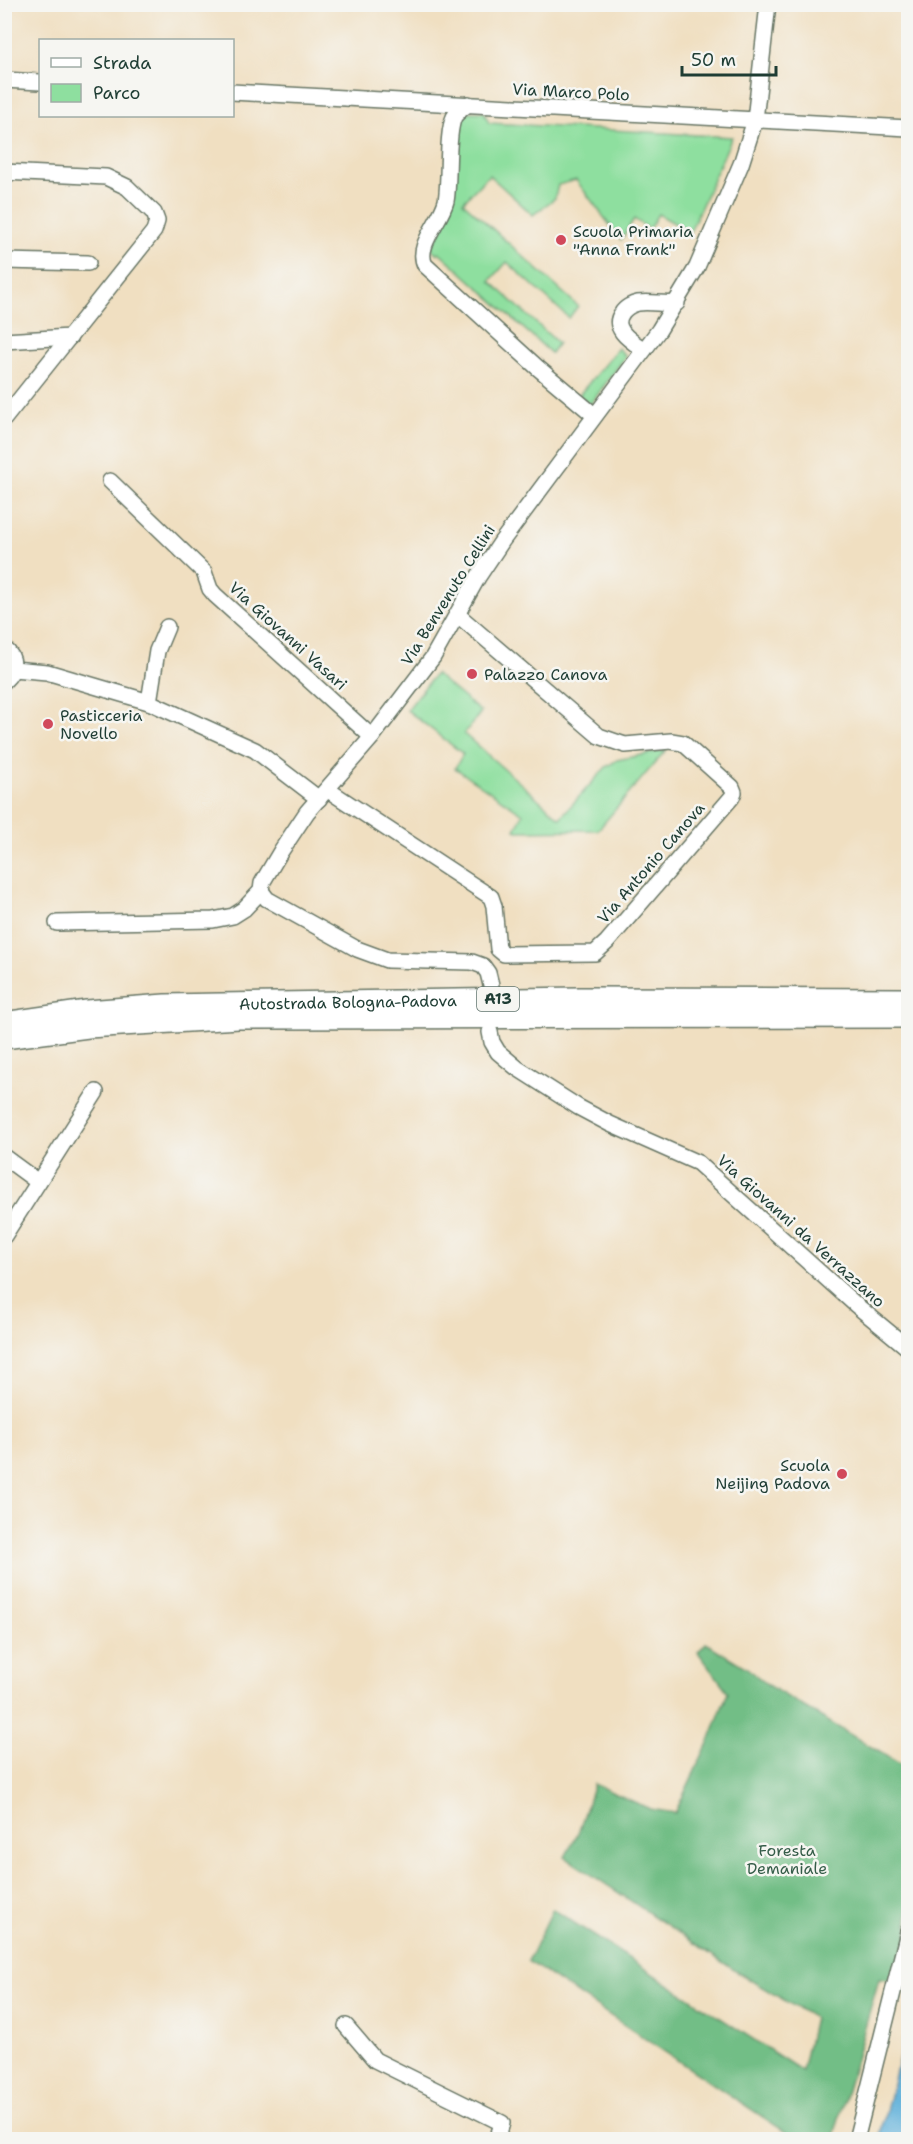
<svg xmlns="http://www.w3.org/2000/svg" width="913" height="2144" viewBox="0 0 913 2144" font-family="'Shantell Sans',sans-serif">
  <style>
    .green { fill: #8edf9f; stroke: #568e6a; stroke-width: 1.5 }
    .forest { fill: #72be86; stroke: #487e5d; stroke-width: 1.5 }
    .water { fill: #5fb0da; stroke: #3f7687; stroke-width: 1.5 }
    .lines { fill: none; stroke-linecap: round; stroke-linejoin: round }
    .minor-casing { stroke: #687665; stroke-width: 18 }
    .highway-casing { stroke: #687665; stroke-width: 24 }
    .minor { stroke: #fff; stroke-width: 15 }
    .highway { stroke: #fff; stroke-width: 21 }
    .poi-dot { fill: #d1495b; stroke: #f6f6f2; stroke-width: 2 }
    .labels { text-anchor: middle; dominant-baseline: central; stroke-width: 5; stroke-linejoin: round; paint-order: stroke }
    .shield { fill: #f6f6f2; stroke: #60746d; stroke-width: 1.5 }
    .shield-label { font-size: 15px; font-weight: bold; fill: #1f3d34 }
    .street-label { font-size: 16px; fill: #1f3d34; stroke: #f6f6f2 }
    .poi-label { font-size: 16px; fill: #1f3d34; stroke: #f6f6f2; text-anchor: start }
    .park-label { font-size: 16px; fill: #355d49; stroke: #f6f6f2 }
  </style>
  <rect width="100%" height="100%" fill="#f6f6f2"/>
  <filter id="ink" filterUnits="userSpaceOnUse"><feTurbulence type="fractalNoise" baseFrequency=".0167" numOctaves="2"/><feDisplacementMap in="SourceGraphic" scale="12" xChannelSelector="R" yChannelSelector="G"/><feConvolveMatrix kernelMatrix="1 2 1 2 8 2 1 2 1" color-interpolation-filters="sRGB"/></filter>
  <filter id="wash" filterUnits="userSpaceOnUse"><feTurbulence type="fractalNoise" baseFrequency=".008" numOctaves="4" result="noise"/><feDisplacementMap in="SourceGraphic" scale="24" xChannelSelector="R" yChannelSelector="G"/><feGaussianBlur stdDeviation="1.35" result="paint"/><feColorMatrix in="noise" values="0 0 0 0 0 0 0 0 0 0 0 0 0 0 0 0 0 1.4 0 .05"/><feComposite in="paint" operator="in"/></filter>
  <g filter="url(#wash)">
    <rect width="100%" height="100%" fill="#f0dfc1"/>
    <g class="green">
      <path d="M468,112h16l5,11 243,14 -42,95 -32,-18 -9,15 -15,-10 -13,21 -45,-60 -18,5 -3,13 -22,17 -44,-40 -26,27 115,104 -9,12 -62,-56 -17,19 68,62 -7,10 -112,-101 -2,2 -6,-6c28,-45 25,-73 27,-124l1,-5z"/>
      <polygon points="618,348 626,356 590,405 579,395"/>
      <polygon points="435,674 481,712 464,734 560,818 606,767 617,760 666,750 598,830 517,831 515,830 523,814 455,768 463,754 407,710"/>
    </g>
    <polygon class="forest" points="706,1643 747,1668 769,1686 908,1769 908,1932 896,1981 879,1979 833,2139 796,2139 528,1961 553,1909 802,2071 814,2018 742,1975 565,1857 579,1831 594,1784 650,1809 675,1813 709,1741 728,1692 698,1652"/>
    <polygon class="water" points="908,2023 908,2139 879,2139"/>
  </g>
  <g filter="url(#ink)">
    <g class="lines">
      <g class="minor-casing">
        <g id="minor">
          <polyline points="4,80 40,82"/>
          <polyline points="232,92 908,128"/>
          <path d="M468,104c-5,4 -11,8 -14,13 -8,17 -4,62 -8,84 -5,20 -31,45 -21,64l113,103 56,47"/>
          <polyline points="4,172 106,177 127,187 154,213 157,221 154,231 4,419"/>
          <polyline points="4,261 88,263"/>
          <polyline points="4,341 70,337"/>
          <path d="M644,350c-11,-8 -34,-21 -22,-37 3,-5 10,-9 16,-10 13,-2 26,2 39,0"/>
          <polyline points="110,481 204,572 210,589 215,595 372,737"/>
          <path d="M4,648c12,10 12,22 0,33"/>
          <polyline points="13,669 47,672 149,702 255,750 319,799"/>
          <polyline points="149,702 157,651 167,627"/>
          <polyline points="328,790 491,897 494,906 498,949 504,954 595,953 607,942 732,797 734,792 732,787 683,743 671,741 625,745 599,736 458,615"/>
          <polyline points="261,891 267,899 357,949 387,960 472,962 483,966 488,973 491,985"/>
          <polyline points="57,923 213,920 233,916 244,909 261,891 262,883 281,851 307,812 372,737 433,657 478,577 502,541 659,330 697,267 741,164 755,120 768,4"/>
          <polyline points="490,1032 492,1042 498,1052 517,1068 578,1107 610,1124 698,1163 856,1305 908,1348"/>
          <polyline points="4,1157 38,1182"/>
          <polyline points="4,1236 96,1092"/>
          <polyline points="346,2026 375,2060 502,2123 497,2140"/>
          <polyline points="856,2140 908,1932"/>
        </g>
      </g>
      <g class="highway-casing">
        <g id="highway">
          <path id="s1" d="M4,1023l83,-12 78,-6 415,-7 328,1"/>
          <polyline points="4,1038 88,1027 239,1018 908,1017"/>
        </g>
      </g>
      <use href="#minor" class="minor"/>
      <use href="#highway" class="highway"/>
    </g>
  </g>
  <g class="poi-dot">
    <circle cx="561" cy="240" r="6"/>
    <circle cx="472" cy="674" r="6"/>
    <circle cx="48" cy="724" r="6"/>
    <circle cx="842" cy="1474" r="6"/>
  </g>
  <g class="labels">
    <rect class="shield" x="477" y="987" width="42" height="24" rx="4.5"/>
    <g class="shield-label">
      <text x="498" y="999">A13</text>
    </g>
    <g class="street-label">
      <text transform="translate(571 92) rotate(3)">Via Marco Polo</text>
      <text transform="translate(448 595) rotate(-58)">Via Benvenuto Cellini</text>
      <text transform="translate(288 636) rotate(42)">Via Giovanni Vasari</text>
      <text transform="translate(651 863) rotate(-49)">Via Antonio Canova</text>
      <text stroke="none"><textPath href="#s1" startOffset="345">Autostrada Bologna-Padova</textPath></text>
      <text transform="translate(801 1231) rotate(42)">Via Giovanni da Verrazzano</text>
    </g>
    <g class="poi-label">
      <text x="573" y="231">Scuola Primaria<tspan x="573" dy="18">"Anna Frank"</tspan></text>
      <text x="484" y="674">Palazzo Canova</text>
      <text x="60" y="715">Pasticceria<tspan x="60" dy="18">Novello</tspan></text>
      <text x="830" y="1465" text-anchor="end">Scuola<tspan x="830" dy="18">Neijing Padova</tspan></text>
    </g>
    <g class="park-label">
      <text x="787" y="1850">Foresta<tspan x="787" dy="18">Demaniale</tspan></text>
    </g>
  </g>
  <rect width="913" height="2144" fill="none" stroke="#f6f6f2" stroke-width="24"/>
  <rect x="39" y="39" width="195" height="78" fill="#f6f6f2" stroke="#a0aca6" stroke-width="1.5"/>
  <rect x="51" y="58" width="30" height="9" fill="#ffffff" stroke="#a0aca6" stroke-width="1.5"/>
  <text x="93" y="69" font-size="18" fill="#1f3d34">Strada</text>
  <rect x="51" y="84" width="30" height="18" fill="#8edf9f" stroke="#a0aca6" stroke-width="1.5"/>
  <text x="93" y="99" font-size="18" fill="#1f3d34">Parco</text>
  <path d="M682 66v9h94v-9" fill="none" stroke="#1f3d34" stroke-width="3"/>
  <text x="691" y="66" font-size="18" fill="#1f3d34" stroke="#f6f6f2" stroke-width="4.5" paint-order="stroke">50 m</text>
</svg>
